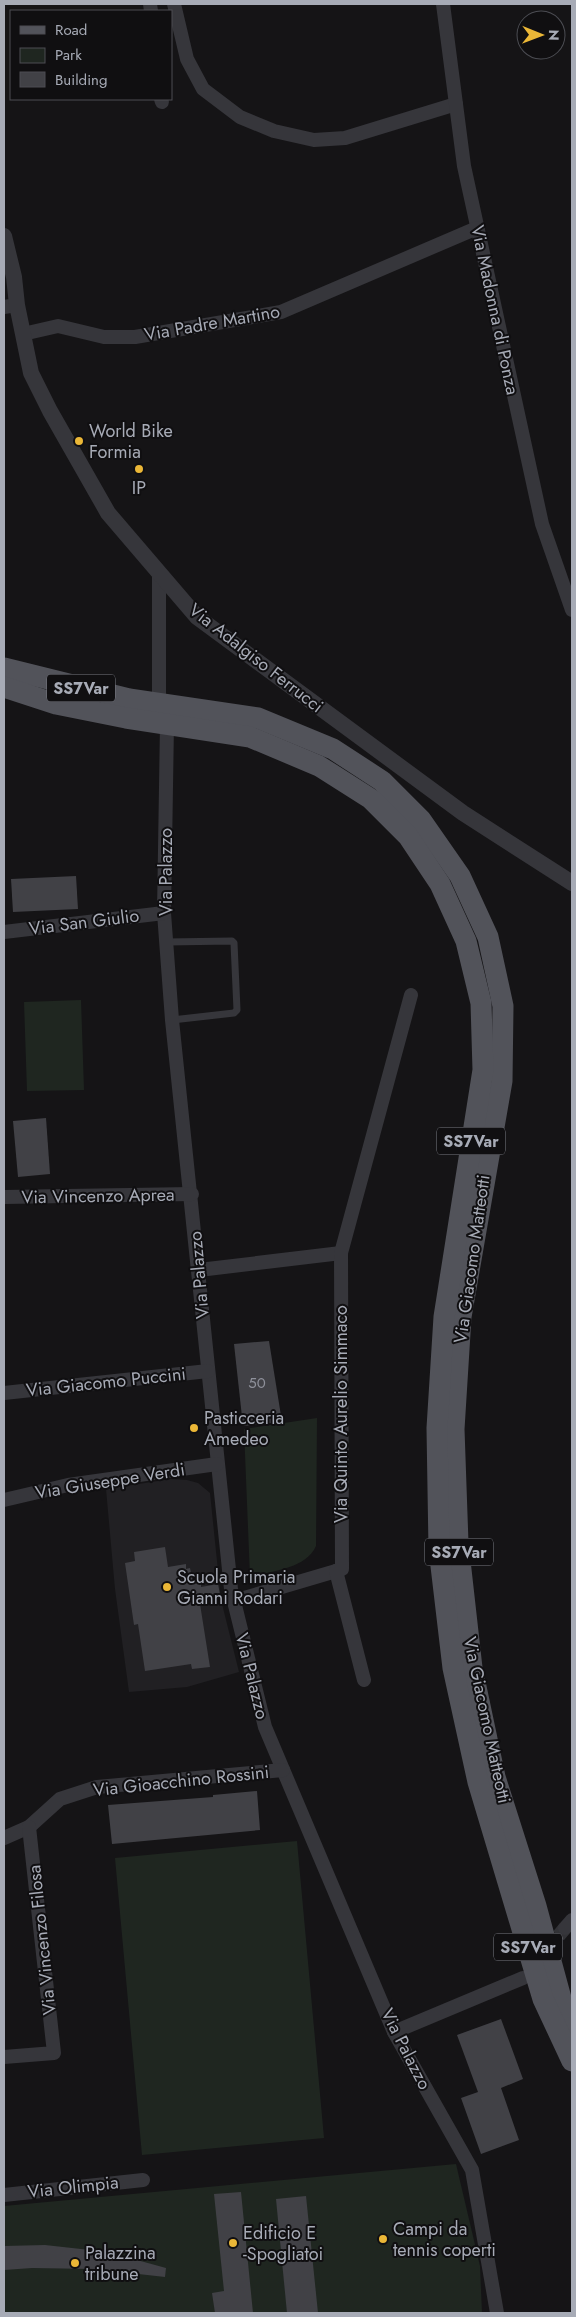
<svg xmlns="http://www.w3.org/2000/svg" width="576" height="2317" viewBox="0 0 576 2317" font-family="Jost,sans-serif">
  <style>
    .built { fill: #212023 }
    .green { fill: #1f2620 }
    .building { fill: #414146 }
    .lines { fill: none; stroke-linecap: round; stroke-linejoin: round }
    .minor-tunnel { stroke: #323236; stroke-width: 14; stroke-dasharray: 14 7; stroke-linecap: butt }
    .service { stroke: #36363b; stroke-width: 7 }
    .minor { stroke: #36363b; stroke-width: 14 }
    .tertiary { stroke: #36363b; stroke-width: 16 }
    .primary { stroke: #52535a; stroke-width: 21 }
    .poi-dot { fill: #ebb737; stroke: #100f11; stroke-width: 2 }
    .labels { text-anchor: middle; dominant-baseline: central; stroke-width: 4; stroke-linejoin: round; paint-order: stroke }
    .number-label { font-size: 15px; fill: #8e909a }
    .shield { fill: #100f11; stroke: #7a7c84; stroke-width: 1 }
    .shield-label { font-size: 16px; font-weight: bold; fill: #a7abb6 }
    .street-label { font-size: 18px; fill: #a7abb6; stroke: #100f11 }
    .poi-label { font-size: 18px; fill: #a7abb6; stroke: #100f11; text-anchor: start }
  </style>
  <rect width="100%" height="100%" fill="#151416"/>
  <polygon class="built" points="171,1479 187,1480 198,1483 210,1493 221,1600 239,1672 187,1687 129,1692 115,1589 106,1489"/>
  <g class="green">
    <polygon points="81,1000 84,1090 27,1091 24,1002"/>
    <path d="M317,1418l-1,128c-10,23 -45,25 -66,31l-6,-148z"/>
    <polygon points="297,1841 324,2138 142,2155 115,1858"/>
    <polygon points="456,2164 480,2266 482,2313 4,2313 4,2206"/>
  </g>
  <g class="building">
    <polygon points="76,876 78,909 13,912 11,879"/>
    <polygon points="46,1118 50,1174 18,1177 13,1121"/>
    <polygon points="269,1341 282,1422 243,1426 234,1344"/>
    <polygon points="165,1547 168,1567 186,1564 186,1569 190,1568 193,1583 201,1582 201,1587 218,1584 221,1600 200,1604 210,1667 192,1669 191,1664 145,1671 138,1624 134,1625 125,1563 135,1561 134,1552"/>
    <polygon points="257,1791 260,1830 112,1844 108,1805 213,1797 213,1795"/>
    <polygon points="501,2019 523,2079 501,2088 519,2140 481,2154 461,2098 478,2092 457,2035"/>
    <polygon points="241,2192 253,2313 215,2313 212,2293 224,2291 214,2194"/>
    <polygon points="306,2196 318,2313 287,2313 276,2199"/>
    <polygon points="45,2245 99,2251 126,2257 166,2268 165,2277 94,2269 32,2268 4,2270 4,2246"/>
  </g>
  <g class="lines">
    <polyline class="minor-tunnel" points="545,1952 565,1928"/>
    <polyline class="service" points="167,942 232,941 234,943 237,1010 234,1013 172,1020"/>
    <g class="minor">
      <polyline points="150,4 151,11"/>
      <polyline points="174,4 187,59 203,89 240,117 274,131 314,140 345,138 456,104"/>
      <polyline points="443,4 464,166 542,524 572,610"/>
      <polyline points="161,99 162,102"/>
      <polyline points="4,307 17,305"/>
      <polyline points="23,334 58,326 104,337 135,337 281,312 477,228"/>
      <polyline points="159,573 159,702"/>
      <polyline points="167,724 164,913 172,1020 231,1589 265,1727 394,2032 472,2170 497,2313"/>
      <polyline points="4,932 164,913"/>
      <polyline points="4,1197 192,1194"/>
      <polyline points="199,1270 341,1253"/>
      <polyline points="4,1393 208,1371"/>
      <polyline points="4,1500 68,1485 217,1464"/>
      <polyline points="234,1601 336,1571"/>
      <polyline points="364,1680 336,1571 342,1569 341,1253 411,995"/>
      <polyline points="4,1838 29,1827 60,1799 97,1787 283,1770"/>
      <polyline points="565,1928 572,1920"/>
      <polyline points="394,2032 523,1978"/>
      <polyline points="4,2057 54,2053 29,1827"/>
      <polyline points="4,2195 143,2180"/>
    </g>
    <polyline class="tertiary" points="4,236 14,277 17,305 31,373 50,411 108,513 197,617 463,813 572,883"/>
    <g class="primary">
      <polyline points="4,668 129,699 258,718 333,749 382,781 421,820 460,876 488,937 503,1006 502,1081 461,1317 454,1429 458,1543 472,1668 495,1777 536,1906 572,2039"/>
      <polyline points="4,687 56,704 126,718 250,737 319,766 371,799 408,836 440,884 466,941 481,1003 483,1070 444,1317 437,1428 439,1549 453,1668 478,1782 543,1999 572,2061"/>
    </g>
  </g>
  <g class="poi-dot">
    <circle cx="79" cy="441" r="5"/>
    <circle cx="139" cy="469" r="5"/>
    <circle cx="194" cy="1428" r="5"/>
    <circle cx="167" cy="1587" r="5"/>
    <circle cx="383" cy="2239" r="5"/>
    <circle cx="233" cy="2243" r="5"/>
    <circle cx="75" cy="2263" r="5"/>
  </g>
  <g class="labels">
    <g class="number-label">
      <text x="257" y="1383">50</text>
    </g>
    <g class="shield">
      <rect x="47" y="674.5" width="68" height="27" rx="4"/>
      <rect x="437" y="1127.5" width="68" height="27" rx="4"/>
      <rect x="425" y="1538.5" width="68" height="27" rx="4"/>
      <rect x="494" y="1933.5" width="68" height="27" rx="4"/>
    </g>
    <g class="shield-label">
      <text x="81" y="688">SS7Var</text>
      <text x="471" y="1141">SS7Var</text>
      <text x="459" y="1552">SS7Var</text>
      <text x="528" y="1947">SS7Var</text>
    </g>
    <g class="street-label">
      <text transform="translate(495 310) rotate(78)">Via Madonna di Ponza</text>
      <text transform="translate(212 323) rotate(-10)">Via Padre Martino</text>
      <text transform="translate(256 658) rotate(38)">Via Adalgiso Ferrucci</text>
      <text transform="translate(166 872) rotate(-90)">Via Palazzo</text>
      <text transform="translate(84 922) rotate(-7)">Via San Giulio</text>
      <text transform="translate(98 1196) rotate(-1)">Via Vincenzo Aprea</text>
      <text transform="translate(472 1259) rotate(-82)">Via Giacomo Matteotti</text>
      <text transform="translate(199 1275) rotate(-95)">Via Palazzo</text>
      <text transform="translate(106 1382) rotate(-6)">Via Giacomo Puccini</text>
      <text transform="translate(341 1414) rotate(-90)">Via Quinto Aurelio Simmaco</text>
      <text transform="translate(110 1481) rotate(-9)">Via Giuseppe Verdi</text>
      <text transform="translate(252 1676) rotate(76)">Via Palazzo</text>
      <text transform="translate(487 1720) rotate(78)">Via Giacomo Matteotti</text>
      <text transform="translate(181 1781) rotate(-6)">Via Gioacchino Rossini</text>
      <text transform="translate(42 1940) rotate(-96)">Via Vincenzo Filosa</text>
      <text transform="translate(406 2049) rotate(63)">Via Palazzo</text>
      <text transform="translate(73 2187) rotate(-6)">Via Olimpia</text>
    </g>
    <g class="poi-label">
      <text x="89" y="431">World Bike<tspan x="89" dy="21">Formia</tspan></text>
      <text x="139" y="488" text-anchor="middle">IP</text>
      <text x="204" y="1418">Pasticceria<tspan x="204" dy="21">Amedeo</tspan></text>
      <text x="177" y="1577">Scuola Primaria<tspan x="177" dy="21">Gianni Rodari</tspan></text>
      <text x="393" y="2229">Campi da<tspan x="393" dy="21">tennis coperti</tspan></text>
      <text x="243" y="2233">Edificio E<tspan x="243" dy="21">-Spogliatoi</tspan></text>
      <text x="85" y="2253">Palazzina<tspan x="85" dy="21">tribune</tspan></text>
    </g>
  </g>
  <rect width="576" height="2317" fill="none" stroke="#a7abb6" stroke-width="10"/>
  <rect x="10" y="10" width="162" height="90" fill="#100f11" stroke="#4c4d53"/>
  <rect x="20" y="26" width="25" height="8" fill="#52535a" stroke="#4c4d53"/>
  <text x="55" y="35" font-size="15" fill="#a7abb6">Road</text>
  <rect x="20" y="48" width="25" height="15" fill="#1f2620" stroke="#4c4d53"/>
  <text x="55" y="60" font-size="15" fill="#a7abb6">Park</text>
  <rect x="20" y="72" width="25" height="15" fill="#414146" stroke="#4c4d53"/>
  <text x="55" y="85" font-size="15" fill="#a7abb6">Building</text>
  <g transform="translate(541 35) rotate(91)"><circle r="24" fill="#100f11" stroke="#4c4d53"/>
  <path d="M0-4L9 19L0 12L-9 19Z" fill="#ebb737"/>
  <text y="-8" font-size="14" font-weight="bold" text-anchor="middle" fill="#a7abb6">N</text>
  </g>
</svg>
